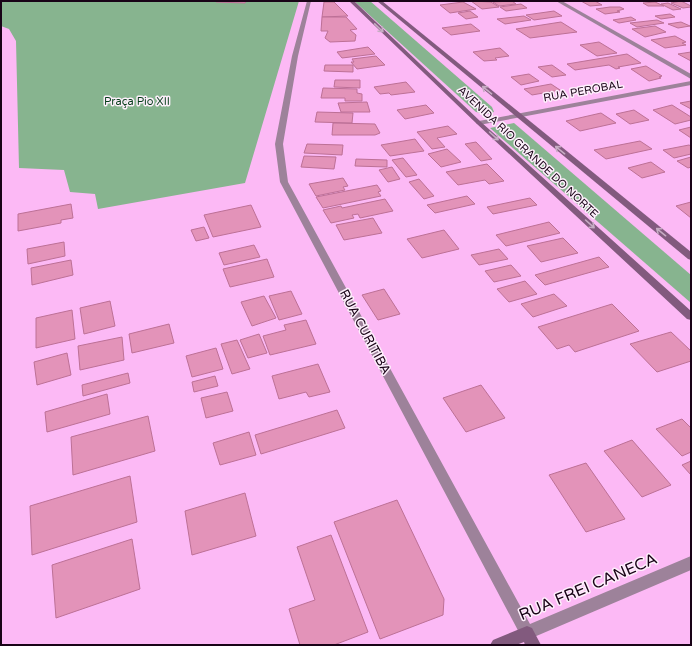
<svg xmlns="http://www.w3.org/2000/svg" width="692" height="646" viewBox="0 0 692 646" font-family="'Varela Round',sans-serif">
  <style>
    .green { fill: #87b48f }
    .building { fill: #e393b9; stroke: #bd7096 }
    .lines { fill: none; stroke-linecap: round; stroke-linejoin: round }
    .street { fill: #9d829a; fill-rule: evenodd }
    .secondary { fill: #825a7e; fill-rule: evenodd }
    .oneway { stroke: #c6acc3 }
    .labels { text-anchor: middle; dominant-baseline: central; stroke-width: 3; stroke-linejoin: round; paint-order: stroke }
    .far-street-label { font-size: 11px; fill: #190317; stroke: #fdeffb }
    .far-park-label { font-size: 11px; fill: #063d1a; stroke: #fdeffb }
    .street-label { font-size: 13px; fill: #190317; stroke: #fdeffb }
    .near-street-label { font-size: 16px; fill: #190317; stroke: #fdeffb }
  </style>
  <rect width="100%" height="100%" fill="#fcb9f5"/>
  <g class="green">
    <polygon points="1,1 299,1 245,183 98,209 95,194 70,192 64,170 19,168 16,41 9,29 1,26"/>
    <polygon points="354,1 370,1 492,107 494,112 487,114 476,112"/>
    <polygon points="514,123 691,275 691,303 490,128"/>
  </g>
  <g class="building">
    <polygon points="217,1 246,1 245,3 216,2"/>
    <polygon points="471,1 491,2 499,7 482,9"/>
    <polygon points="512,1 516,4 499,6 493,2"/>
    <polygon points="581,1 595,1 602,5 590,6"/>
    <polygon points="681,1 691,6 691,7 683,8 671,3"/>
    <polygon points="324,2 334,2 348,16 322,17"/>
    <polygon points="463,2 476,9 450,13 440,5"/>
    <polygon points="655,2 664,6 648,6 643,3"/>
    <polygon points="668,3 681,9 673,10 661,4"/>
    <polygon points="521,4 527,8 506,11 500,7"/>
    <polygon points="610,7 620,7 624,9 617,11 620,12 605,14 596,9"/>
    <polygon points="470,11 478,17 466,19 458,13"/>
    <polygon points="554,11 562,16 534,20 526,15"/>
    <polygon points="670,14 675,17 661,19 655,16"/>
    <polygon points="524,16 531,20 505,24 497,19"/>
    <polygon points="322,17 346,17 357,29 350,30 356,35 355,41 330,42 325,38 328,31 321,31"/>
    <polygon points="631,17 636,20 619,23 613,20"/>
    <polygon points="657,20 664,23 637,27 630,23"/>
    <polygon points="561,22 577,32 530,38 516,29"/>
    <polygon points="681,22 690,26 678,28 668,24"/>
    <polygon points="471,24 480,31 451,35 442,28"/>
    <polygon points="655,26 666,32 645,37 632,29"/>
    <polygon points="675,36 686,42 682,43 686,45 665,48 651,40"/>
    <polygon points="599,42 617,53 597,56 580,45"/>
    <polygon points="368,47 375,54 342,58 337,52"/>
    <polygon points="500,48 509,56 495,58 497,60 484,61 473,52"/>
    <polygon points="691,52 691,61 678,54"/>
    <polygon points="627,54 641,63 618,67 620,68 616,69 609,65 575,70 567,64"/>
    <polygon points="376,56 385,65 357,69 351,62 354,62 352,59"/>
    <polygon points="325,65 353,65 353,72 324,71"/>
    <polygon points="552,65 566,75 552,77 538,67"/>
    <polygon points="646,66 662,76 659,77 661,78 649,81 631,69"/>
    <polygon points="529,74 539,81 521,85 511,77"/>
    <polygon points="335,80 360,80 360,88 334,87"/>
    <polygon points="406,82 415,92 391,95 389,93 380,94 374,87"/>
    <polygon points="551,84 560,90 532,95 524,89"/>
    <polygon points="323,88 357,89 357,93 362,94 362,101 345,101 345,98 321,98"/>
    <polygon points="691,101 691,109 680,103"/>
    <polygon points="367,102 370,112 341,112 338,103"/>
    <polygon points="426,105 434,113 405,119 397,110"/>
    <polygon points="672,105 691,117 691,120 675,124 653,110"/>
    <polygon points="634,110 649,120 630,124 616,114"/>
    <polygon points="317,112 353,113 352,123 315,122"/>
    <polygon points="601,113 616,123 580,131 566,121"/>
    <polygon points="333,123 375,124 380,133 375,135 332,135"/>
    <polygon points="448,126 457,134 437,138 445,147 432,149 417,132"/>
    <polygon points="691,127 691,138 679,130"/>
    <polygon points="415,139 424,151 390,156 381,145"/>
    <polygon points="640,141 652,149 606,159 594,150"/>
    <polygon points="476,142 492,159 481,161 465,144"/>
    <polygon points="307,144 343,145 342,155 304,153"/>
    <polygon points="689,145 691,146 691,154 674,158 663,150"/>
    <polygon points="447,149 461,162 441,167 428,154"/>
    <polygon points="304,156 336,157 334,169 301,167"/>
    <polygon points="691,157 691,167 688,168 677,161"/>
    <polygon points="403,158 417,175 406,177 392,160"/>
    <polygon points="356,159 387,160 387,167 355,166"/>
    <polygon points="651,162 665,172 642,178 628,168"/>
    <polygon points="487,164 504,181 489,184 485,180 458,185 446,172"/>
    <polygon points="392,167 400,179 388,182 379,170"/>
    <polygon points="343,178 348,186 343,187 345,190 316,196 309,184"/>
    <polygon points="419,179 434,196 424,199 409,182"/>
    <polygon points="377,185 381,191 378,192 381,196 323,208 316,197"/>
    <polygon points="467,196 475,204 435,213 427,205"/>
    <polygon points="530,198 537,205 493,214 487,207"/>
    <polygon points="385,199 393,211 360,218 358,214 352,215 354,218 331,223 323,210 341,206 342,208"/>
    <polygon points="691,202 691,218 676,206"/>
    <polygon points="71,204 73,218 61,220 61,223 18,231 18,214"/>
    <polygon points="251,205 261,227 213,237 204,215"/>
    <polygon points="373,218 382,233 344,240 336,225"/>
    <polygon points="549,222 560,233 506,246 496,235"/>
    <polygon points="204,227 209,238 196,241 191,230"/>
    <polygon points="444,230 459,249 422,258 407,239"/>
    <polygon points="563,238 578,253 541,262 527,246"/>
    <polygon points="64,242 65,256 28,264 27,249"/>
    <polygon points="254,245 260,257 224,265 219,253"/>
    <polygon points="499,249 508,259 479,265 471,255"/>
    <polygon points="599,257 609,267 545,285 535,275"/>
    <polygon points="267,259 274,277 230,287 223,269"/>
    <polygon points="71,260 73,275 32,285 31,268"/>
    <polygon points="511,265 521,276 494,282 485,271"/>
    <polygon points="525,281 537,294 509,302 497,289"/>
    <polygon points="384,289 400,314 378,320 362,295"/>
    <polygon points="291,291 302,314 279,320 269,296"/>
    <polygon points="554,294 567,306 533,317 521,304"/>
    <polygon points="264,296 276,318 252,326 241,302"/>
    <polygon points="110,301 115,326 84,334 80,308"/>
    <polygon points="612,304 639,331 575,352 569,345 557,349 538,327"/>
    <polygon points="72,310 75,339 36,348 36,318"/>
    <polygon points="306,320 316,344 270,355 263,336 286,330 284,325"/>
    <polygon points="169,324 174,343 132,353 129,334"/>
    <polygon points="671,332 691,351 691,361 657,372 630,344"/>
    <polygon points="259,334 267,353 248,358 240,340"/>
    <polygon points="122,337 124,360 80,370 78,346"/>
    <polygon points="237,340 250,369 232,374 221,344"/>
    <polygon points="216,348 223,369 192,377 186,356"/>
    <polygon points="67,353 71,375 37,385 34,362"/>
    <polygon points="318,364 330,392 309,397 306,392 279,399 272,376"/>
    <polygon points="128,373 130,383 83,396 82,385"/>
    <polygon points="215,376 218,386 194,392 192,382"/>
    <polygon points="481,385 505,418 466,432 443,398"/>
    <polygon points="227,392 233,411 206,418 201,398"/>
    <polygon points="107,394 110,414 47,432 45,412"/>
    <polygon points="337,410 345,428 261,454 255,435"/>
    <polygon points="148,416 155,451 73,475 71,437"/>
    <polygon points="682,419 691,428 691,452 682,456 656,429"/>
    <polygon points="249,432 256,455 220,465 213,443"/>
    <polygon points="632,440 671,485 642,497 604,451"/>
    <polygon points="691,461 691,475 682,465"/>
    <polygon points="586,463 625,519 586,532 549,475"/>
    <polygon points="130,476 137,522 32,555 30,506"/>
    <polygon points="245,493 256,536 192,555 185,511"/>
    <polygon points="397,500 444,599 443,615 380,639 334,522"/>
    <polygon points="331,535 368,632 334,645 300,645 289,609 315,600 297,547"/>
    <polygon points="132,539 140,589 56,618 52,565"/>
  </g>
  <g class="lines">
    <g class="street">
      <polygon points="307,1 311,1 298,56 283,144 288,182 530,624 691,556 691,570 527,640 522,638 280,182 275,144 292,56"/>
      <polygon points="556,1 562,1 691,74 691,79"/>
      <polygon points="691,81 691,85 479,125 476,123 479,121"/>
    </g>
    <g class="secondary">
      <polygon points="349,1 354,1 481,122 691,311 691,320 687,319 477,124"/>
      <polygon points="377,1 382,1 691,252 691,260 688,259"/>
      <polygon points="527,626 532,628 541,645 525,645 524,642 516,645 490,645 493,640"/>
    </g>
  </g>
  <defs><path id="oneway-shaft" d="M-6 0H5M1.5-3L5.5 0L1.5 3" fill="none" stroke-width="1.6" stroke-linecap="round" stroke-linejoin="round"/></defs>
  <g class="oneway">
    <use href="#oneway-shaft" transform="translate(379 28) rotate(44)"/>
    <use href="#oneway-shaft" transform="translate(487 90) rotate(-140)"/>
    <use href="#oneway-shaft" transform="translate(494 136) rotate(42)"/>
    <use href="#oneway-shaft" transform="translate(560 150) rotate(-141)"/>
    <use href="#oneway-shaft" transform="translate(590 224) rotate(42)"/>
    <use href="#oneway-shaft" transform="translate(661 232) rotate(-141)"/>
  </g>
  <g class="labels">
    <g class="far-street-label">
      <text transform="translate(583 91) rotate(-10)">RUA PEROBAL</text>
      <text transform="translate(528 152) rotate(43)">AVENIDA RIO GRANDE DO NORTE</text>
    </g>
    <g class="far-park-label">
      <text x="137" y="101">Praça Pio XII</text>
    </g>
    <g class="street-label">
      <text transform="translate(365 332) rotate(62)">RUA CURITIBA</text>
    </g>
    <g class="near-street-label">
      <text transform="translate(588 587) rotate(-23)">RUA FREI CANECA</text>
    </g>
  </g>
  <rect width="692" height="646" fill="none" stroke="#190317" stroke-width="4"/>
</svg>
